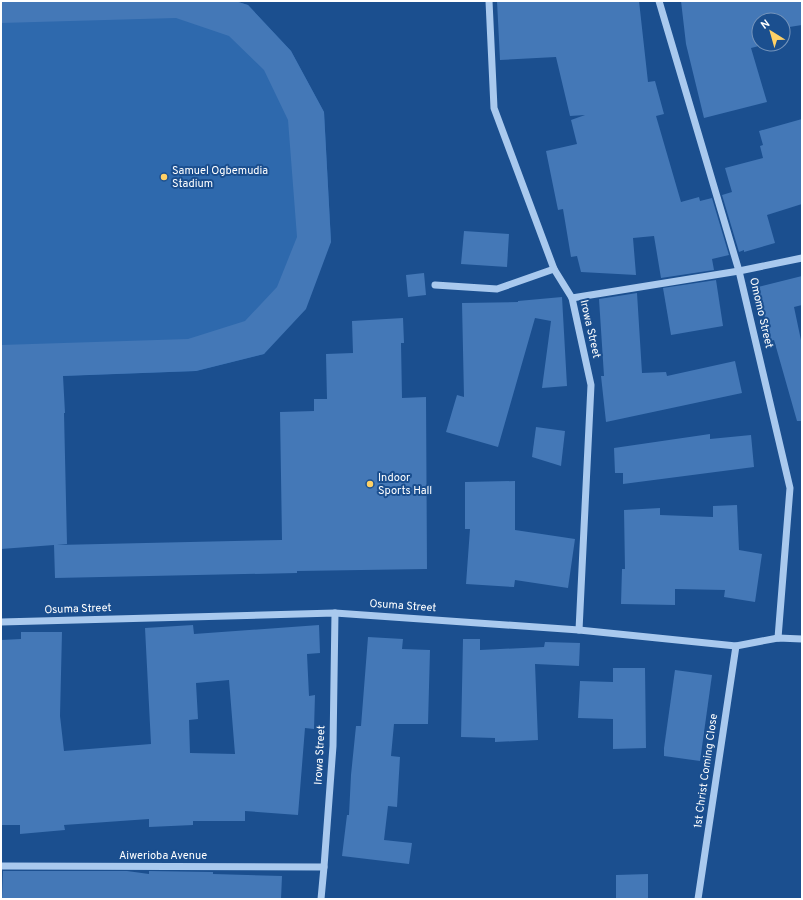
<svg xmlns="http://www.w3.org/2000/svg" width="803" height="900" viewBox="0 0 803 900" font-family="Overpass,sans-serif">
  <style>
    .green { fill: #2e69ad }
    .building { fill: #4478b7; fill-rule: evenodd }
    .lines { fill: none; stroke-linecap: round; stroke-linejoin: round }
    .minor { stroke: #a9c9ee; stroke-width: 7 }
    .poi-dot { fill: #ffd166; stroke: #1b4f8f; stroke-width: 1.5 }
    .labels { text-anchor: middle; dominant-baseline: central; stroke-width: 4; stroke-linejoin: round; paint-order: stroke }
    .poi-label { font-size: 11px; fill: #fff; stroke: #1b4f8f; text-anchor: start }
    .street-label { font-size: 11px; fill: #fff; stroke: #1b4f8f }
  </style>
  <rect width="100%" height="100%" fill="#1b4f8f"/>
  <polygon class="green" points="1,1 235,1 248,5 291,51 324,112 331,242 264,354 196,371 1,378"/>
  <g class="building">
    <polygon points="1,1 235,1 248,5 291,51 324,112 331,242 306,309 264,354 196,371 63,376 65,413 64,413 67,544 57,545 282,540 280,412 314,411 314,399 327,399 326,354 353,353 352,321 403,318 404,343 401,343 402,398 426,397 427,569 297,571 297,573 55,578 54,545 1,549 1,345 188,339 245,321 277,287 297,237 288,120 264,70 229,36 176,18 1,23"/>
    <polygon points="497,1 639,1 648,82 655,81 664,114 656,116 681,202 699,197 700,201 712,198 729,255 712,259 714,270 661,278 654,236 633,238 636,275 581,272 577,256 571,257 563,209 558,210 546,151 577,144 571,120 585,115 570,116 556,57 500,60"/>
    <polygon points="681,1 802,1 802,25 783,28 783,20 759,20 759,32 758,33 759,46 751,48 767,102 704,118 686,44"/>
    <polygon points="802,119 802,204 767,215 775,243 744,252 744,250 739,252 722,195 732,192 725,168 763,158 760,146 763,145 759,131"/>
    <polygon points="464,231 509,234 507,267 461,264"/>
    <polygon points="424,273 426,295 408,297 406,275"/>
    <polygon points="802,276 802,305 794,307 802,345 802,421 797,421 774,340 770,341 758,287"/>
    <polygon points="716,280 723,326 671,335 663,288"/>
    <polygon points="637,293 642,373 666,372 667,376 735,361 742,393 606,422 601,376 604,376 599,299"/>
    <polygon points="562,297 567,386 542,388 551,321 535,318 498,447 446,432 457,395 464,397 462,303 518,302 518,301"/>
    <polygon points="536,427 565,431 561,466 532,457"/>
    <polygon points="710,434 710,439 751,435 754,467 623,484 623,473 615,473 614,448"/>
    <polygon points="515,481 515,530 575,539 568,588 515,580 514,587 466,584 470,529 465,529 465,482"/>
    <polygon points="737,505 739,550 762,554 755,602 724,597 725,590 675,589 675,605 621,604 622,569 625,569 624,510 660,508 660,515 713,517 713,506"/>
    <path d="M193,625l1,9 125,-9 1,28 -13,1 2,42 6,-1 -1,34 -9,-1 -7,87 -53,-4v10h-52v4l-44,2v-8l-85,6 1,5 -45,4v-9h-19v-185l20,-1v-7h41l-2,84 4,35 87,-7 -6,-116zM229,680l6,74 -45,-1 -1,-33 9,-1 -2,-36z"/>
    <polygon points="368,637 403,639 402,649 430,650 428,724 394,724 391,756 400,757 397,807 388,806 384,840 412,843 409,864 342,856 347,815 349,815 351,775 356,726 361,726"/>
    <polygon points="463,639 480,639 480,650 544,647 545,642 580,643 579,666 535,664 538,740 495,742 495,738 461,737"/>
    <polygon points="613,668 645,668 646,748 613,749 613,719 578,718 580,681 613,682"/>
    <polygon points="675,670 712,675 700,761 664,756 664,748"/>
    <polygon points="3,871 127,871 149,874 149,871 213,872 213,874 282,876 281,899 2,899"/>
    <polygon points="648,874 648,899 616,899 616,875"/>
  </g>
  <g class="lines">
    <g class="minor">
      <polyline points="489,1 494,108 554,269 572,298 591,385 579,630"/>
      <polyline points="659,1 739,271 790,488 778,638"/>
      <polyline points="435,285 497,289 554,269"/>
      <polyline points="572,298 739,271 802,258"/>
      <polyline points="1,622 335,613 579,630 736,646 778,638 802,639"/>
      <polyline points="1,866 324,867"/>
      <polyline points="321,899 324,867 333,746 335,613"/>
      <polyline points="698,899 736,646"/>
    </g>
  </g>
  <g class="poi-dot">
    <circle cx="164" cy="177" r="4"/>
    <circle cx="370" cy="484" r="4"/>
  </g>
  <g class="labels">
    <g class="poi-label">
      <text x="172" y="171">Samuel Ogbemudia<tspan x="172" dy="13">Stadium</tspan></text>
      <text x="378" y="478">Indoor<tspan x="378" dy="13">Sports Hall</tspan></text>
    </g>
    <g class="street-label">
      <text transform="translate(761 313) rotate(77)">Omomo Street</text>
      <text transform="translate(590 329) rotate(77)">Irowa Street</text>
      <text transform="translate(403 606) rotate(4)">Osuma Street</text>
      <text transform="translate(78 609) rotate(-2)">Osuma Street</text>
      <text transform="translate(320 755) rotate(-87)">Irowa Street</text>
      <text transform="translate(706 771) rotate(-82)">1st Christ Coming Close</text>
      <text x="163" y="856">Aiwerioba Avenue</text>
    </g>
  </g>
  <rect width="803" height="900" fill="none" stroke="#ffffff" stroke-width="4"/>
  <g transform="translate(771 32) rotate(323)"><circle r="19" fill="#1b4f8f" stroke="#7695bc"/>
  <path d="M0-3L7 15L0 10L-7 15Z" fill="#ffd166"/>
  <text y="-6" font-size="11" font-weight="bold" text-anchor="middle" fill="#ffffff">N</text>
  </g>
</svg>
